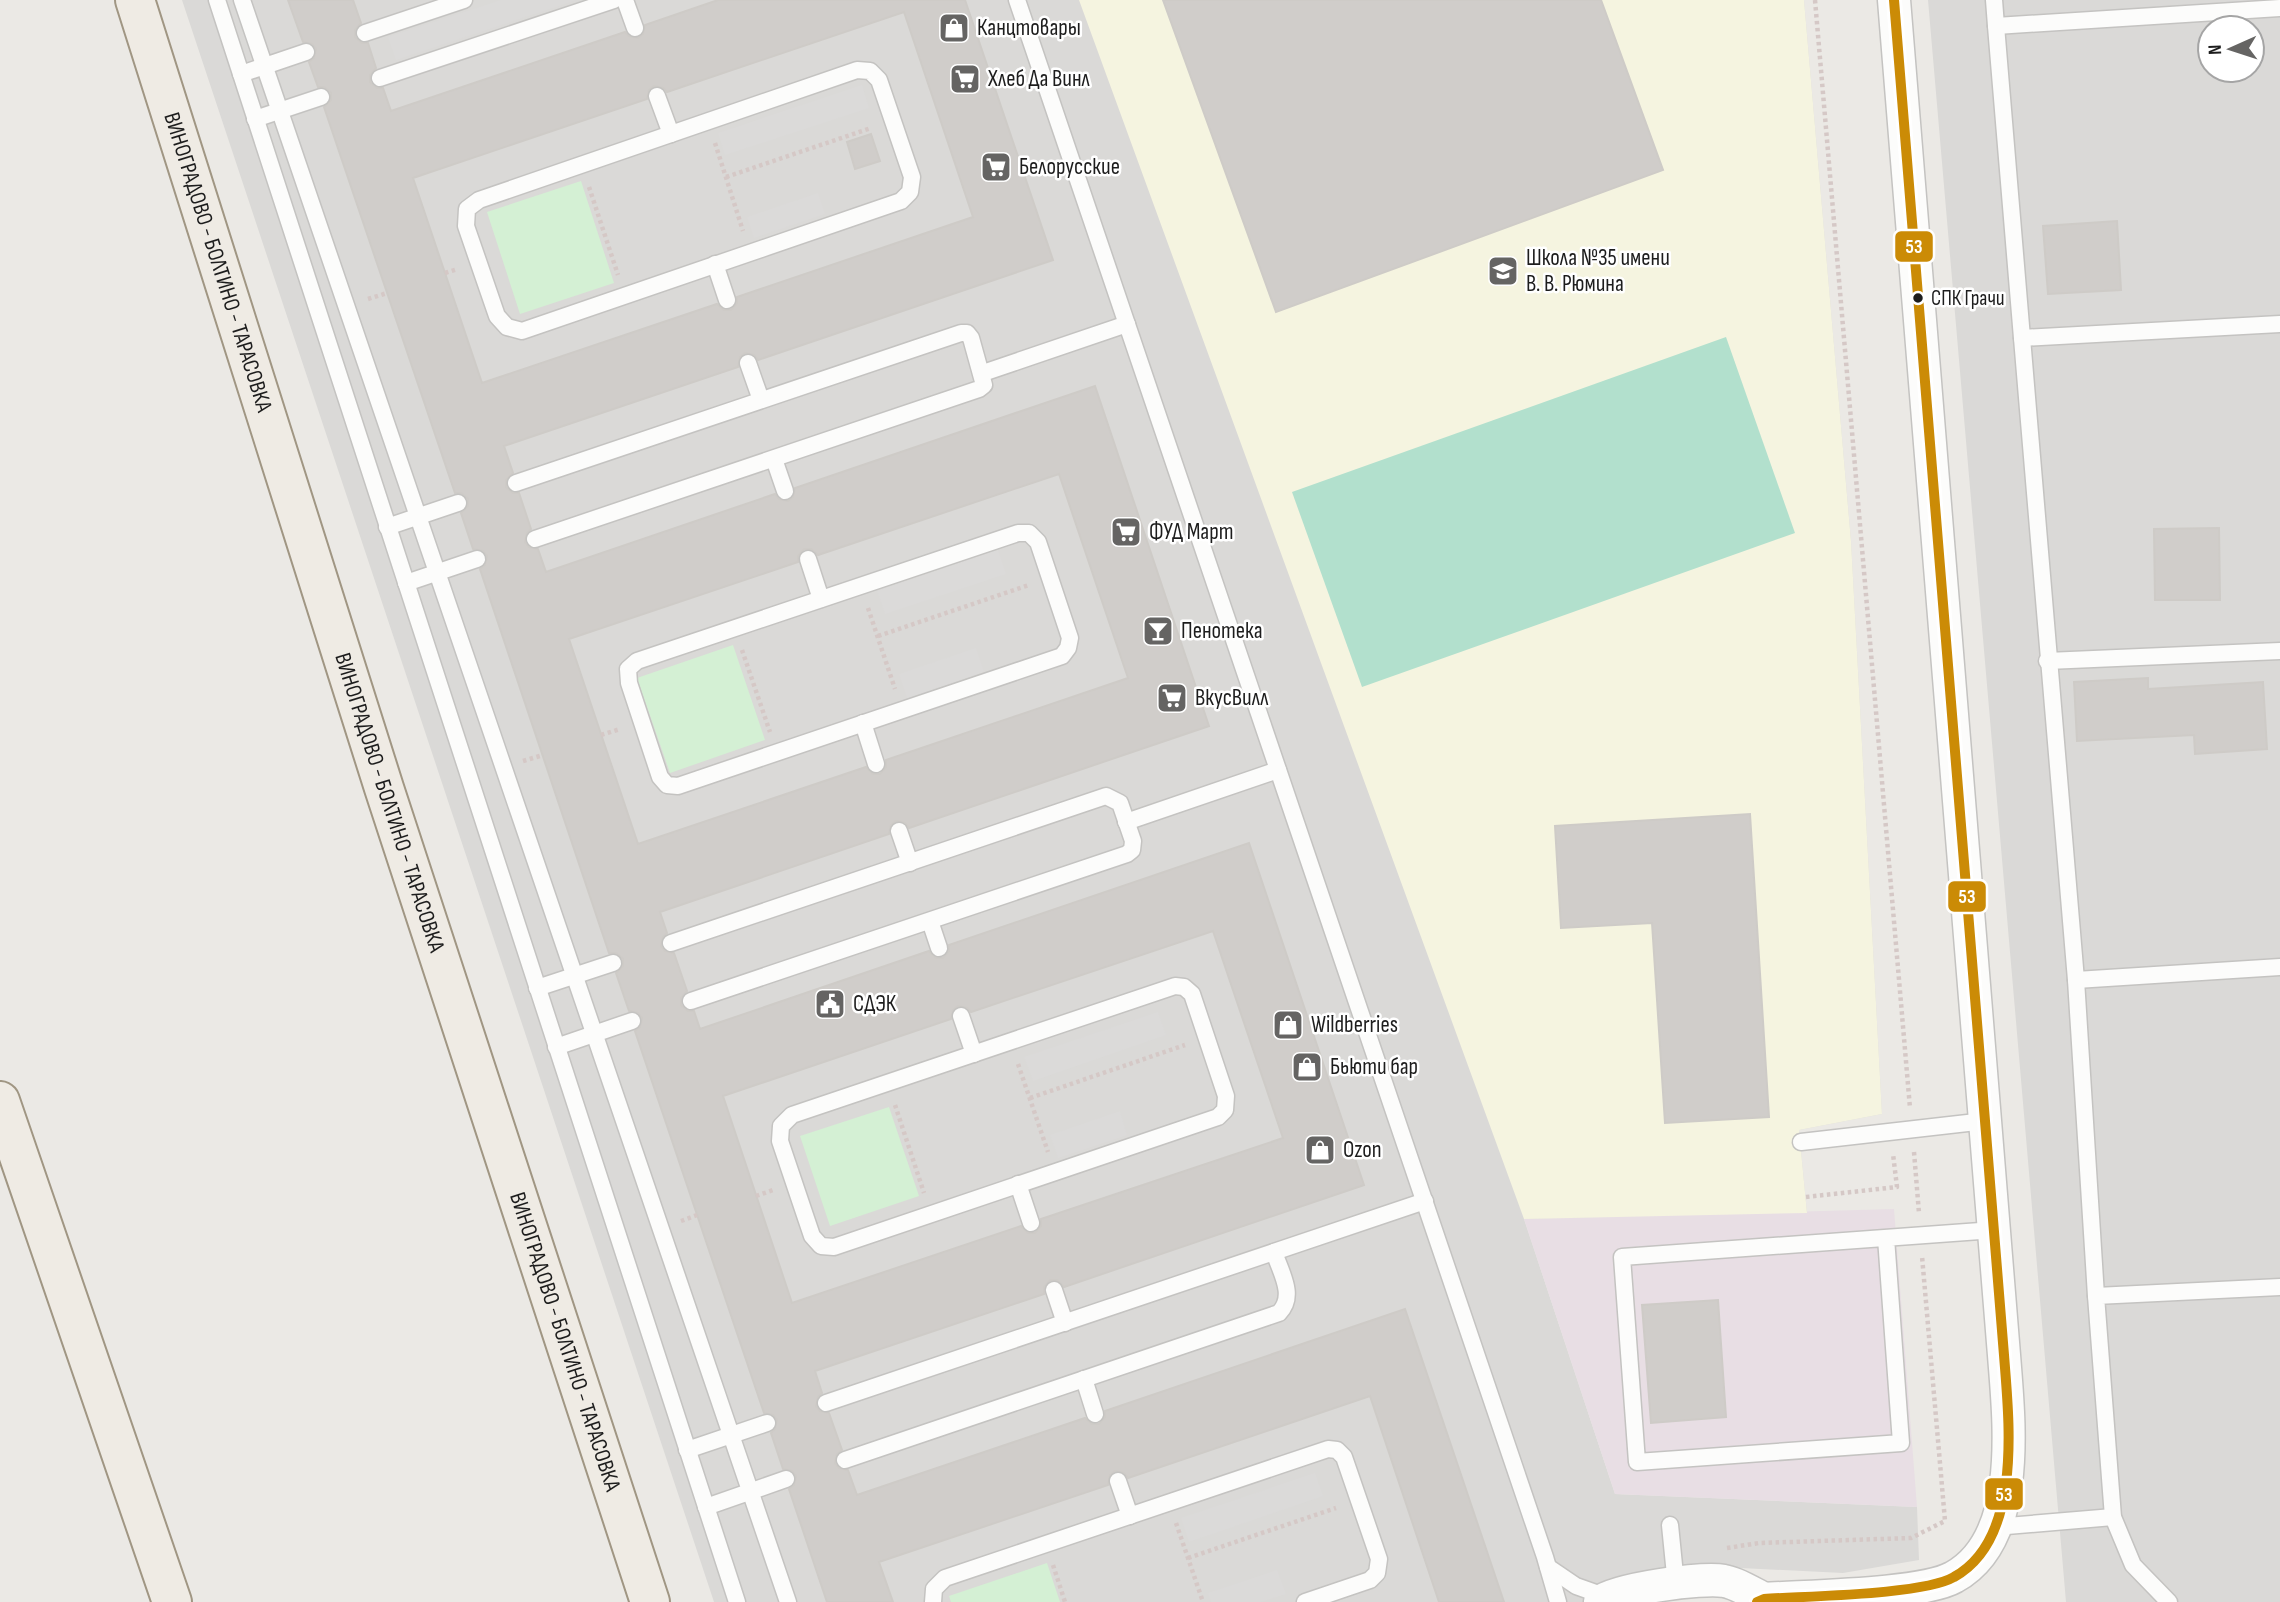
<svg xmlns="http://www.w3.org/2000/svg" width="2280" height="1602" viewBox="0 0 2280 1602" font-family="'Sofia Sans Condensed',sans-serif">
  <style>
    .residential { fill: #dad9d7; fill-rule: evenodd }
    .industrial { fill: #e8dee4 }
    .education { fill: #f5f4e0 }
    .park { fill: #d4f0d4 }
    .pitch { fill: #b2e0cd }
    .parking { fill: #dbdad9 }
    .building { fill: #d0cdca; stroke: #cecbc7; stroke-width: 2; fill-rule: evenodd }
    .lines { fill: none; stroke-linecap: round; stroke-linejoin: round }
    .lane-casing { stroke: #c4c3c1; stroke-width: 19 }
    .street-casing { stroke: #c4c3c1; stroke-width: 35 }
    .primary-casing { stroke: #a09683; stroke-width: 42 }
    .path { stroke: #d5c8c6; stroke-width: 4.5; stroke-dasharray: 3.5 3.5; stroke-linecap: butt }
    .lane { stroke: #fcfcfb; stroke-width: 16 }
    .street { stroke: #fcfcfb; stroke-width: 32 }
    .primary { stroke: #efebe4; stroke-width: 38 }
    .bus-1-casing { stroke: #fff; stroke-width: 16 }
    .bus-1 { stroke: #cb8b06; stroke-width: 10 }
    .bus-dot { fill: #1d1d1d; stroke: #fff; stroke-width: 2.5 }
    .labels { text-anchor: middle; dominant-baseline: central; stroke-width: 5; stroke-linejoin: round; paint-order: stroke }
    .bus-label { font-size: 21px; fill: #1d1d1d; stroke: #fff; text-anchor: start }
    .poi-label { font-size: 23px; fill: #1d1d1d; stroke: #fff; text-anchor: start }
    .street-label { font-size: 23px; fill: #1d1d1d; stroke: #fff }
    .line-badge { stroke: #fff; stroke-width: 2.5 }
    .badge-label { font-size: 19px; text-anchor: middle; font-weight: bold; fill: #fff }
  </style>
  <rect width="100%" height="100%" fill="#ebe9e5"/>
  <g class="residential">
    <polygon points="182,0 1804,0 1851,541 1882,1114 1799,1130 1807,1213 1524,1219 1615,1494 1917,1507 1919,1560 1843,1573 1721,1567 1658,1572 1662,1602 714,1602"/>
    <path d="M1928,0h352v1602h-214zM2210,28h42v42h-42z"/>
  </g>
  <polygon class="industrial" points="1894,1209 1917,1507 1615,1494 1524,1219"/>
  <polygon class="education" points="1079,0 1804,0 1851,541 1882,1114 1799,1130 1807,1213 1524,1219"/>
  <g class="park">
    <polygon points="581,181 614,283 520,314 487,212"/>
    <polygon points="733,645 765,740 670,773 637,678"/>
    <polygon points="889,1107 919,1196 830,1226 800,1136"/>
    <polygon points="1047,1563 1060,1602 951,1602 949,1596"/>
  </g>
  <polygon class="pitch" points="1726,337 1795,533 1362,687 1292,492"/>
  <g class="parking">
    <polygon points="501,0 577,0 396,60 388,37"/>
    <polygon points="862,85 869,108 725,155 718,133"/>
    <polygon points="818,193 825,214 754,238 747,217"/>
    <polygon points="998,550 1006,574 885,614 877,591"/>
    <polygon points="976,648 984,672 907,698 899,674"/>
    <polygon points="1158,1012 1166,1035 1033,1081 1024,1057"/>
    <polygon points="1120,1111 1127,1135 1058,1158 1050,1135"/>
    <polygon points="1315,1473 1323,1496 1189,1542 1181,1518"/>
    <polygon points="1277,1570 1286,1594 1261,1602 1211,1602 1208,1593"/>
  </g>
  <g class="building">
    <path d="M288,0h65l8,23 -6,7v7l7,6h6l8,25 -6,7v7l7,6h6l8,23 234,-79 4,4 9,2 5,-4 2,-9 73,-25h247l88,260 -295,100 -4,-5 -9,-2 -5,4 -2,10 -234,79 9,27 -7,7v7l7,6h6l12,36 -4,4 -2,9 4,5 9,2 8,23 229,-78 4,5 9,2 5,-4 2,-9 300,-102 114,340 -300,102 -4,-5 -9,-2 -5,4 -2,9 -229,78 7,21 -4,4 -2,9 4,5 9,2 13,38 -6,7v7l7,6h6l6,18 229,-78 7,7h7l6,-7v-6l300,-102 115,342 -300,102 -7,-7h-7l-6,7v7l-229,77 7,22 -4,4 -2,9 4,5 9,2 13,37 -5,4 -2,9 4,5 9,2 9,25 228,-77 7,6h7l6,-7v-6l300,-102 99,293h-65l-69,-206 -242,82 -4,-5 -9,-2 -5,4 -2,10 -229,77 14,40h-66l-38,-113 5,-4 2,-9 -4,-5 -9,-2 -12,-36 4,-4 2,-9 -4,-5 -9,-2 -129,-382 5,-4 2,-9 -4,-5 -9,-2 -13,-38 7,-7v-7l-7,-6h-7l-129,-384 5,-4 2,-9 -4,-5 -10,-2 -12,-36 7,-7v-7l-7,-6h-6l-131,-386 7,-7v-7l-7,-6h-6l-9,-25 5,-4 2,-9 -4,-5 -9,-2zM904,12l69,205 -236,80v6l-6,7h-7l-7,-6 -235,79 -69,-205 234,-79 2,-9 5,-4 9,2 4,4zM1059,474l69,204 -242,82v7l-6,7h-7l-7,-7 -228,77 -69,-205 229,-77v-6l6,-7h7l7,6zM1213,931l70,207 -242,81v7l-6,7h-7l-7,-7 -229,77 -69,-207 228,-77 2,-9 5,-4 9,2 4,4z"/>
    <polygon points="1163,0 1601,0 1663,170 1276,312"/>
    <polygon points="871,134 880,161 855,169 847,142"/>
    <polygon points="2117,221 2121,290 2048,294 2043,226"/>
    <polygon points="2219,528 2220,600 2155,600 2154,529"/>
    <polygon points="2148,678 2148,689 2263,682 2267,749 2195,754 2194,735 2077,741 2074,682"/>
    <polygon points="1750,814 1769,1117 1665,1123 1652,923 1561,928 1555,826"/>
    <polygon points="1718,1300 1726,1417 1651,1423 1642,1305"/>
  </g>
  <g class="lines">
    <g class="lane-casing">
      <g id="lane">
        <polyline points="217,0 737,1602"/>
        <polyline points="242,0 788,1602"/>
        <polyline points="625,0 635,28"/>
        <polyline points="1017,0 1545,1557 1558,1602"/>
        <polyline points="1994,0 1996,26 2280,8"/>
        <polyline points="1996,26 2022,338"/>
        <polyline points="365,33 464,0"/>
        <polygon points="857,70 870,71 879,80 912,177 910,192 901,201 522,331 507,327 497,316 466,226 467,209 479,200"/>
        <polyline points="241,74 306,52"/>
        <polyline points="380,78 614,0"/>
        <polyline points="657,96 671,134"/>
        <polyline points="255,119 321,97"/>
        <polyline points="715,264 727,300"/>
        <polyline points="748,363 761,400"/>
        <polyline points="983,373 1127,324"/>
        <polyline points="774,459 785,491"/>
        <polyline points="516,483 961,333 967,333 971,338 984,385 979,389 535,539"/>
        <polyline points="387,527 458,503"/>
        <polygon points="1018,533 1029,533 1038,542 1070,638 1068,648 1062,656 678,786 667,785 660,777 629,683 628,669 637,661"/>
        <polyline points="808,559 821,599"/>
        <polyline points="406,583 477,559"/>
        <polyline points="2047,661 2280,651"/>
        <polyline points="863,723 876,764"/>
        <polyline points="1126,822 1278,770"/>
        <polyline points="899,831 910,863"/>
        <polyline points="930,921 939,948"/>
        <polyline points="671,943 1106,796 1120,803 1133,841 1132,850 1127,854 691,1001"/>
        <polyline points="2076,980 2022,338 2280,324"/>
        <polygon points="1175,986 1184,987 1192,994 1226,1096 1225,1110 1218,1117 834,1247 821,1246 812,1236 780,1141 781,1126 792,1115"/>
        <polyline points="537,988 613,963"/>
        <polyline points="961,1016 974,1054"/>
        <polyline points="556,1047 632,1021"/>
        <polyline points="1801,1142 1985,1121"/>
        <polyline points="1018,1184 1031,1223"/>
        <polyline points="1886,1238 1901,1443 1637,1462 1622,1257 1994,1230"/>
        <polyline points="1054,1290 1065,1323"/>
        <polyline points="2096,1296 2076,980 2280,967"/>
        <polyline points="1084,1379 1095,1414"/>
        <polyline points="826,1403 1425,1201"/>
        <polyline points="687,1450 767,1423"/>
        <path d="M845,1460l434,-147c17,-17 2,-40 -5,-61"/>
        <polyline points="1118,1481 1130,1516"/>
        <polyline points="706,1507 786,1479"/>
        <polyline points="1670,1525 1676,1585"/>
        <polyline points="1995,1527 2113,1517"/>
        <polyline points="1548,1567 1576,1586 1607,1597"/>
        <polyline points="933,1602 934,1589 945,1578 1328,1449 1337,1450 1344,1457 1379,1559 1377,1573 1370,1580 1305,1602"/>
        <polyline points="2169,1602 2133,1565 2113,1517 2096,1296 2280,1287"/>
      </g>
    </g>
    <g class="street-casing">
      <g id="street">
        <path d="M1600,1602c16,-13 103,-25 124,-21 13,2 28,12 40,18"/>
        <path d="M1757,1602l7,-3c42,-3 159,-4 190,-22 69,-38 55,-156 50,-222l-110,-1355"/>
      </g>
    </g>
    <g class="primary-casing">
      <g id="primary">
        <path id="s1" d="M135,0l249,788 266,814"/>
        <polyline points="0,1101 172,1602"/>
      </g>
    </g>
    <g class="path">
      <polyline points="1815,0 1910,1108"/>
      <polyline points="715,143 743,231"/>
      <polyline points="726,177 871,128"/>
      <polyline points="589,187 618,275"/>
      <polyline points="445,273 458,269"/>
      <polyline points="368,299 387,293"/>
      <polyline points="868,608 895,689"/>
      <polyline points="878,636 1029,585"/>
      <polyline points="742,650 770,732"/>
      <polyline points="601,735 620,729"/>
      <polyline points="523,761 543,755"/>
      <polyline points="1018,1064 1048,1152"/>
      <polyline points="1030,1098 1185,1045"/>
      <polyline points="895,1105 924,1193"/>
      <polyline points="1914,1152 1919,1213"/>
      <polyline points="756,1196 773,1190"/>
      <polyline points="1806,1197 1897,1187 1893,1154"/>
      <polyline points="681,1221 697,1215"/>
      <polyline points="1176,1523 1203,1602"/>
      <polyline points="1727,1548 1759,1543 1911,1538 1945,1521 1922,1256"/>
      <polyline points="1188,1558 1336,1508"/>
      <polyline points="1053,1565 1065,1602"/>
    </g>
    <use href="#lane" class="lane"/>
    <use href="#street" class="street"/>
    <use href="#primary" class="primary"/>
    <g class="bus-1-casing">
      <path id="bus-1" d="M1757,1602l7,-3c42,-3 159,-4 190,-22 69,-38 55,-156 50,-222l-110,-1355"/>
    </g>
    <use href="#bus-1" class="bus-1"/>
  </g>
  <defs>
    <g id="shop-square" transform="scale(1.575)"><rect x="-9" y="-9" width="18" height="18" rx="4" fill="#656463" stroke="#fff"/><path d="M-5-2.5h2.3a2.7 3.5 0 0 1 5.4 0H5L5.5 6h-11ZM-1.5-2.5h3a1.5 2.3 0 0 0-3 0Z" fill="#fff"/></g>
    <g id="supermarket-square" transform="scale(1.575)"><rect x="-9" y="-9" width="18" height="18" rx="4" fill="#656463" stroke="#fff"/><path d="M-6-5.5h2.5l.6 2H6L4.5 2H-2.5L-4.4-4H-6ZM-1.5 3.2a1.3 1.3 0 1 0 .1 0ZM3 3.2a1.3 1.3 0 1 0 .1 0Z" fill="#fff"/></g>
    <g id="school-square" transform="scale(1.575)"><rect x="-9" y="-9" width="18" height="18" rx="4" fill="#656463" stroke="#fff"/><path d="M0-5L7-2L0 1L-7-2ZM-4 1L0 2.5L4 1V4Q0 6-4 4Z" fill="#fff"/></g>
    <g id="bar-square" transform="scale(1.575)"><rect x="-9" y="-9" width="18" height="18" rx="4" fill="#656463" stroke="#fff"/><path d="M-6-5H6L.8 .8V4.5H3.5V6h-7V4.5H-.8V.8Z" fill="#fff"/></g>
    <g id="civic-square" transform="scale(1.575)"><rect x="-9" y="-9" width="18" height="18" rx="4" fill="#656463" stroke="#fff"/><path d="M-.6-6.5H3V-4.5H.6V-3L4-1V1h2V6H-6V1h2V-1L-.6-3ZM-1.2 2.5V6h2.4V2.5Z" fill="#fff"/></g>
  </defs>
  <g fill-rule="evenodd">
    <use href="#shop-square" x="954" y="28"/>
    <use href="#supermarket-square" x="965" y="79"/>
    <use href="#supermarket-square" x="996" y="167"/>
    <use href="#school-square" x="1503" y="271"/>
    <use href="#supermarket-square" x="1126" y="532"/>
    <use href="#bar-square" x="1158" y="631"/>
    <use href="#supermarket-square" x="1172" y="698"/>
    <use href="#civic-square" x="830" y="1004"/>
    <use href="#shop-square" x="1288" y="1025"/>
    <use href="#shop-square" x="1307" y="1067"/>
    <use href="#shop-square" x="1320" y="1150"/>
  </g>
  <circle class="bus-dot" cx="1918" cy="298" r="6"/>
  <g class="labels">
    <g class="bus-label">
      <text x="1931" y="298">СПК Грачи</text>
    </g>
    <g class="poi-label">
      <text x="977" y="28">Канцтовары</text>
      <text x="988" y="79">Хлеб Да Винл</text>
      <text x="1019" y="167">Белорусские</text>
      <text x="1526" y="258">Школа №35 имени<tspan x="1526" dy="26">В. В. Рюмина</tspan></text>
      <text x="1149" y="532">ФУД Март</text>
      <text x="1181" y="631">Пенотека</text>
      <text x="1195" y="698">ВкусВилл</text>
      <text x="853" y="1004">СДЭК</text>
      <text x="1311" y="1025">Wildberries</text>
      <text x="1330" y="1067">Бьюти бар</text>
      <text x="1343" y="1150">Ozon</text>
    </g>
    <g class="street-label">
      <text stroke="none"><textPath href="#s1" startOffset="275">ВИНОГРАДОВО - БОЛТИНО - ТАРАСОВКА</textPath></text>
      <text stroke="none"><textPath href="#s1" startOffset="842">ВИНОГРАДОВО - БОЛТИНО - ТАРАСОВКА</textPath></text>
      <text stroke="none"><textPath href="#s1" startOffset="1409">ВИНОГРАДОВО - БОЛТИНО - ТАРАСОВКА</textPath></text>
    </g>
  </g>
  <g class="line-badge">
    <rect x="1894" y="230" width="40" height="33" rx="7" fill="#cb8b06"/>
    <rect x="1947" y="880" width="40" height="33" rx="7" fill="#cb8b06"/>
    <rect x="1984" y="1477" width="40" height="34" rx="7" fill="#cb8b06"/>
  </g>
  <g class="badge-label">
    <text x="1914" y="253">53</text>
    <text x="1967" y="903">53</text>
    <text x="2004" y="1501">53</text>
  </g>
  <g transform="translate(2231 49) rotate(267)"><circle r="33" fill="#ffffff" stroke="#a5a5a5" stroke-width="2"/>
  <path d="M0-5L12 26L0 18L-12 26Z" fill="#656463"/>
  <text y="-10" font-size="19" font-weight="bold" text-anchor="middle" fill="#1d1d1d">N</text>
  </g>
</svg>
